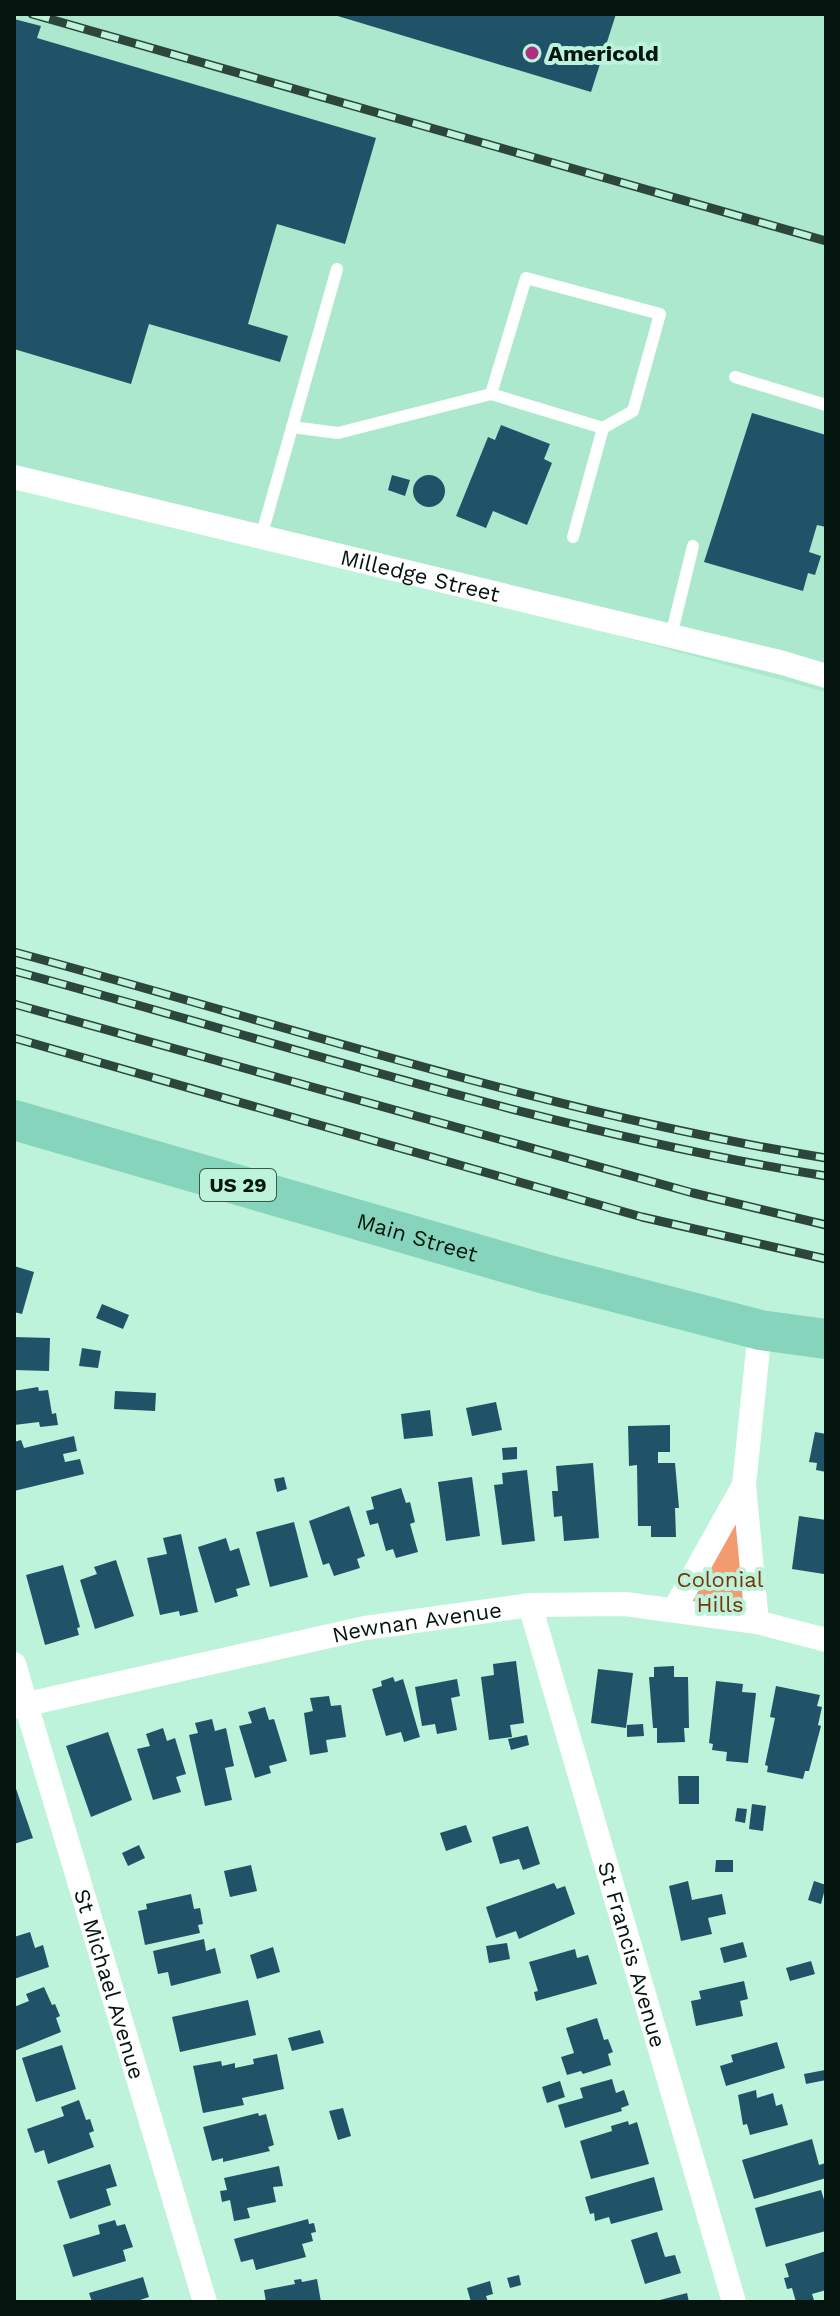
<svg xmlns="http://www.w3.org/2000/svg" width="840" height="2316" viewBox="0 0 840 2316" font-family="'Work Sans',sans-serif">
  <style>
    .built { fill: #abe8cd }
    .green { fill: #f29a70 }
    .building { fill: #205367 }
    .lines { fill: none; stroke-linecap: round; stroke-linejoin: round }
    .lane { stroke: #fff; stroke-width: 12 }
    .street { stroke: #fff; stroke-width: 24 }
    .primary { stroke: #86d4bb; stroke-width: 40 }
    .rail-casing { stroke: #2c463b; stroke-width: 9 }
    .rail { stroke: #bdf2db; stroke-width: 6; stroke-dasharray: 18; stroke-linecap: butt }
    .poi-dot { fill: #ad2f7f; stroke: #bdf2db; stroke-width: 3 }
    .labels { text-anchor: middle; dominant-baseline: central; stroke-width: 8; stroke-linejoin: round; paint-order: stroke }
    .shield { fill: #bdf2db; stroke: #3b574c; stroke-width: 2 }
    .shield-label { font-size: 20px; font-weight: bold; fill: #03150e }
    .poi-label { font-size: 22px; font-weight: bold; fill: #03150e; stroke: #bdf2db; text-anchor: start }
    .street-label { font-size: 22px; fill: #03150e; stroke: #bdf2db }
    .park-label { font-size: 22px; fill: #783205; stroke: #bdf2db }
  </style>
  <rect width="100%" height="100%" fill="#bdf2db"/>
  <polygon class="built" points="14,14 826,14 826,692 553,618 14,482"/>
  <polygon class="green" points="736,1498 747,1621 683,1612"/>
  <g class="building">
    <polygon points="331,14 616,14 591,92"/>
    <polygon points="14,19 41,26 37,38 376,138 345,244 277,224 248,324 288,336 280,362 149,324 131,384 14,349"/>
    <polygon points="752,413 826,435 826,527 817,525 809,552 821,556 815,575 808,573 803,591 704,562"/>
    <polygon points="501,425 550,444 544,459 552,463 527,525 493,511 486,528 456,516 488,437 495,440"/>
    <circle cx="429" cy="491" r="16"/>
    <polygon points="392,475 410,480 405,496 388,490"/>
    <polygon points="14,1266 34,1272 22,1314 14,1312"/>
    <polygon points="102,1304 129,1315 123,1329 96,1318"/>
    <polygon points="14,1337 50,1338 49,1371 14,1370"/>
    <polygon points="82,1348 101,1351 98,1368 79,1366"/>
    <polygon points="38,1387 39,1391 48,1390 52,1414 56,1413 58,1425 40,1427 39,1422 14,1425 14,1391"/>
    <polygon points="115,1391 156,1393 155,1411 114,1409"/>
    <polygon points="496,1402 502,1430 472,1436 466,1408"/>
    <polygon points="430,1410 433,1436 404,1439 401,1414"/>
    <polygon points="670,1425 670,1452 658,1452 658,1463 675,1463 679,1508 675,1508 676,1537 651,1537 651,1526 638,1526 637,1465 629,1466 628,1426"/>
    <polygon points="815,1432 826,1434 826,1472 816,1470 817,1463 809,1462"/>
    <polygon points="74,1436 77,1451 63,1454 65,1462 80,1459 84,1474 14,1491 14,1475 16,1475 14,1442 21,1440 24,1448"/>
    <polygon points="517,1447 517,1459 503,1460 502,1448"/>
    <polygon points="593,1463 599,1538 564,1541 562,1516 554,1517 552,1491 558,1491 556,1466"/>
    <polygon points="527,1470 535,1541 502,1545 494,1485 503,1484 502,1473"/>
    <polygon points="284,1477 287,1489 277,1492 274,1479"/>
    <polygon points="472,1477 480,1536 446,1541 438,1482"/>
    <polygon points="401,1488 406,1503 410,1502 415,1522 410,1524 418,1552 396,1558 393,1549 386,1551 378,1523 370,1525 366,1511 374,1509 371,1497"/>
    <polygon points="349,1506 365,1556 357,1559 360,1568 334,1576 329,1563 323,1565 309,1521"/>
    <polygon points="799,1516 826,1520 824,1574 792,1569"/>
    <polygon points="294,1522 308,1577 270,1587 256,1532"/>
    <polygon points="181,1534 198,1612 180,1616 179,1611 160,1615 147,1558 167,1554 163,1538"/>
    <polygon points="226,1538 230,1551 239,1548 250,1585 236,1589 238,1596 215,1603 198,1547"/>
    <polygon points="116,1560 134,1616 95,1629 80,1580 97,1574 94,1567"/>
    <polygon points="63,1565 80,1627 77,1628 79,1635 45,1645 26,1575"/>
    <polygon points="516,1661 524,1723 510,1725 512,1737 489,1740 481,1677 494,1675 493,1664"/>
    <polygon points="674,1666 674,1677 688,1677 689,1728 684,1728 685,1742 657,1743 657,1728 653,1728 649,1677 654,1677 654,1667"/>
    <polygon points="598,1669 633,1673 626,1728 591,1723"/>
    <polygon points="393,1677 395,1682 403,1679 420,1737 404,1742 401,1732 386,1736 372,1689 382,1686 381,1681"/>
    <polygon points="457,1679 460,1696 451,1698 457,1730 437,1734 435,1724 422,1726 415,1687"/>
    <polygon points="716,1681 743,1684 742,1692 756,1693 748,1763 726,1761 727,1752 712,1750 713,1744 709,1743"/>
    <polygon points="776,1686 820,1695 817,1706 822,1707 818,1725 821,1726 809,1771 805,1771 803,1779 767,1772 768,1766 765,1765 775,1718 770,1717"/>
    <polygon points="329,1696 331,1706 341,1705 346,1737 326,1740 328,1752 310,1755 304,1713 313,1711 310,1698"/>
    <polygon points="265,1707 269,1720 274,1719 287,1761 269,1766 271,1773 255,1778 239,1726 252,1723 248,1712"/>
    <polygon points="212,1719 215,1731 226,1728 234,1766 225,1768 232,1800 205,1806 189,1735 198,1733 195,1723"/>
    <polygon points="643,1724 644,1736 627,1737 627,1725"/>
    <polygon points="163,1728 167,1741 175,1738 186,1774 176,1777 181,1792 153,1800 137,1749 150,1746 146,1734"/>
    <polygon points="108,1732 132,1800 91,1817 66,1746"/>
    <polygon points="527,1735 529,1745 511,1750 508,1739"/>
    <polygon points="678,1776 699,1776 699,1804 679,1804"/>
    <polygon points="14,1783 33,1838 14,1844"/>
    <polygon points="752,1804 766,1806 763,1831 749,1829"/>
    <polygon points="737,1808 747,1809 745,1823 735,1821"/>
    <polygon points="466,1825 472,1842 446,1851 440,1833"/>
    <polygon points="528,1826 540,1864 523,1870 519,1859 500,1864 492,1837"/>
    <polygon points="139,1845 145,1858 128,1866 122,1853"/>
    <polygon points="716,1860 733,1860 733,1872 715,1872"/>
    <polygon points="251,1865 257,1891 230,1897 224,1871"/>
    <polygon points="688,1881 692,1900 722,1894 726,1914 708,1918 712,1934 681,1941 669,1886"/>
    <polygon points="814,1881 826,1885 821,1904 808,1900"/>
    <polygon points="554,1883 557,1889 565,1886 575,1914 519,1939 516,1931 496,1938 486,1907"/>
    <polygon points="191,1894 194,1909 200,1908 203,1924 198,1925 200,1933 145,1945 138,1911 147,1909 146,1904"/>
    <polygon points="30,1932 35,1948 43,1945 49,1967 14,1979 14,1937"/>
    <polygon points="204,1939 206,1951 215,1948 221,1973 171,1986 168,1972 158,1974 153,1951"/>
    <polygon points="743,1942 747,1957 724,1963 720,1948"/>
    <polygon points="507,1943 510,1959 489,1963 486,1946"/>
    <polygon points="273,1947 280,1972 257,1979 250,1955"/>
    <polygon points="575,1949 577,1958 588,1955 597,1984 536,2001 534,1992 538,1991 529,1962"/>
    <polygon points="811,1961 815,1974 790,1981 786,1968"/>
    <polygon points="744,1981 748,1999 740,2001 743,2016 696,2026 691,2001 701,1999 699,1991"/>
    <polygon points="44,1987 52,2005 55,2004 60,2016 56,2018 61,2032 14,2051 14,2007 29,2001 26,1994"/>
    <polygon points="248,2000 256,2035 180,2052 172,2017"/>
    <polygon points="597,2018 604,2040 608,2039 613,2052 608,2054 611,2065 583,2074 581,2071 567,2075 561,2057 574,2053 566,2028"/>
    <polygon points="320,2030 324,2043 292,2051 288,2038"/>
    <polygon points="777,2042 785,2068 726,2086 720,2066 733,2062 731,2055"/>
    <polygon points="62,2045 76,2089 36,2102 22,2058"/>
    <polygon points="277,2054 284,2089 242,2098 244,2105 203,2113 193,2066 221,2061 222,2066 235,2063 235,2068 254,2064 253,2059"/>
    <polygon points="825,2070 826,2080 806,2084 804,2074"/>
    <polygon points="612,2079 616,2093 624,2090 629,2105 621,2108 622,2111 565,2128 558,2105 583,2098 580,2088"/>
    <polygon points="560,2081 565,2097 547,2103 542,2087"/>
    <polygon points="756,2090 757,2098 773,2093 776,2106 782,2104 788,2125 750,2135 747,2124 743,2125 738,2095"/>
    <polygon points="79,2100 86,2120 90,2119 94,2131 89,2133 94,2147 48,2164 44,2150 35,2153 27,2129 64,2116 61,2107"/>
    <polygon points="343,2108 351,2136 338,2140 329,2111"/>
    <polygon points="258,2113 259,2116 266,2114 274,2145 268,2147 270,2151 223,2162 223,2158 212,2161 203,2127"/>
    <polygon points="628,2121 629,2125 637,2122 649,2164 591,2179 580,2141 612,2131 611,2126"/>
    <polygon points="812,2139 819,2165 826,2163 826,2178 754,2199 742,2160"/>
    <polygon points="110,2164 117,2186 106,2189 111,2205 70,2219 57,2181"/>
    <polygon points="279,2166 283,2186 273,2187 276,2202 247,2208 250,2218 234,2221 230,2200 222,2202 220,2191 227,2190 224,2178"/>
    <polygon points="654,2177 663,2210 611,2224 609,2217 595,2221 594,2213 590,2214 585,2197"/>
    <polygon points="821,2190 826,2206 826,2231 766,2247 755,2208"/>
    <polygon points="308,2219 309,2224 314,2223 316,2232 311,2233 313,2241 302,2244 306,2257 256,2270 253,2259 241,2262 234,2239"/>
    <polygon points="115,2220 117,2226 125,2224 133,2247 123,2250 126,2261 73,2277 63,2245 100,2234 98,2225"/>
    <polygon points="657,2232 665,2257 675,2255 681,2273 645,2284 631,2240"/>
    <polygon points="826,2251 826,2290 812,2294 814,2300 796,2302 792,2288 787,2289 784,2278 789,2277 785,2264"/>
    <polygon points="519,2275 521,2285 510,2288 507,2278"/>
    <polygon points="143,2277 149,2297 140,2300 141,2302 92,2302 89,2293"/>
    <polygon points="301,2279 302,2282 317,2279 321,2302 266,2302 264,2290 295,2284 294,2280"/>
    <polygon points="490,2281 493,2294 486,2296 488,2302 471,2302 467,2288"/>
    <polygon points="687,2293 689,2302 656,2302 656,2301"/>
  </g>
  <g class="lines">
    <g class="lane">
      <polyline points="735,377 826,405"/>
      <polyline points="292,427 338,433 491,394 603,428 633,411 660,314 526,278 491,394"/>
      <polyline points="261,537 337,269"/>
      <polyline points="573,537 603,428"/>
      <polyline points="671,636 693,546"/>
    </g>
    <g class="street">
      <path id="s1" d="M14,477l769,186 43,13"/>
      <path id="s2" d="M530,1605l204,697"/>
      <polyline points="674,1610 744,1485"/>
      <polyline points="757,1622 744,1485 760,1330"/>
      <path id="s3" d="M14,1664l191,638"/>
      <path id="s4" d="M14,1707l351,-79 165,-23 95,-1 132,18 69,18"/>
    </g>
    <path class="primary" id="s5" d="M14,1120l531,154 215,56 66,9"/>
    <g class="rail-casing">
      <g id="rail">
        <polyline points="32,14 826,241"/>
        <path d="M14,952c269,72 536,162 812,206"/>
        <path d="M14,971c269,72 536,161 812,205"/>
        <polyline points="14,1004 693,1193 826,1225"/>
        <polyline points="14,1038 642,1217 826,1259"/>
      </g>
    </g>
    <use href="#rail" class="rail"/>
  </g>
  <circle class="poi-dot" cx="532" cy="53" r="8"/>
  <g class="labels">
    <rect class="shield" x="200" y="1169" width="76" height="32" rx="6"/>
    <g class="shield-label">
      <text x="238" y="1185">US 29</text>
    </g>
    <g class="poi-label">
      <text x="548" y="53">Americold</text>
    </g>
    <g class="street-label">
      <text stroke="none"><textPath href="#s1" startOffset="418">Milledge Street</textPath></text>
      <text stroke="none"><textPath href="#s5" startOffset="420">Main Street</textPath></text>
      <text stroke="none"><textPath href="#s4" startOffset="412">Newnan Avenue</textPath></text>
      <text stroke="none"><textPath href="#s2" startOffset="364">St Francis Avenue</textPath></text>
      <text stroke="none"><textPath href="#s3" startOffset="334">St Michael Avenue</textPath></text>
    </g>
    <g class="park-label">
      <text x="720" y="1579">Colonial<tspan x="720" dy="25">Hills</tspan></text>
    </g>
  </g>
  <rect width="840" height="2316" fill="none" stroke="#03150e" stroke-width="32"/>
</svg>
